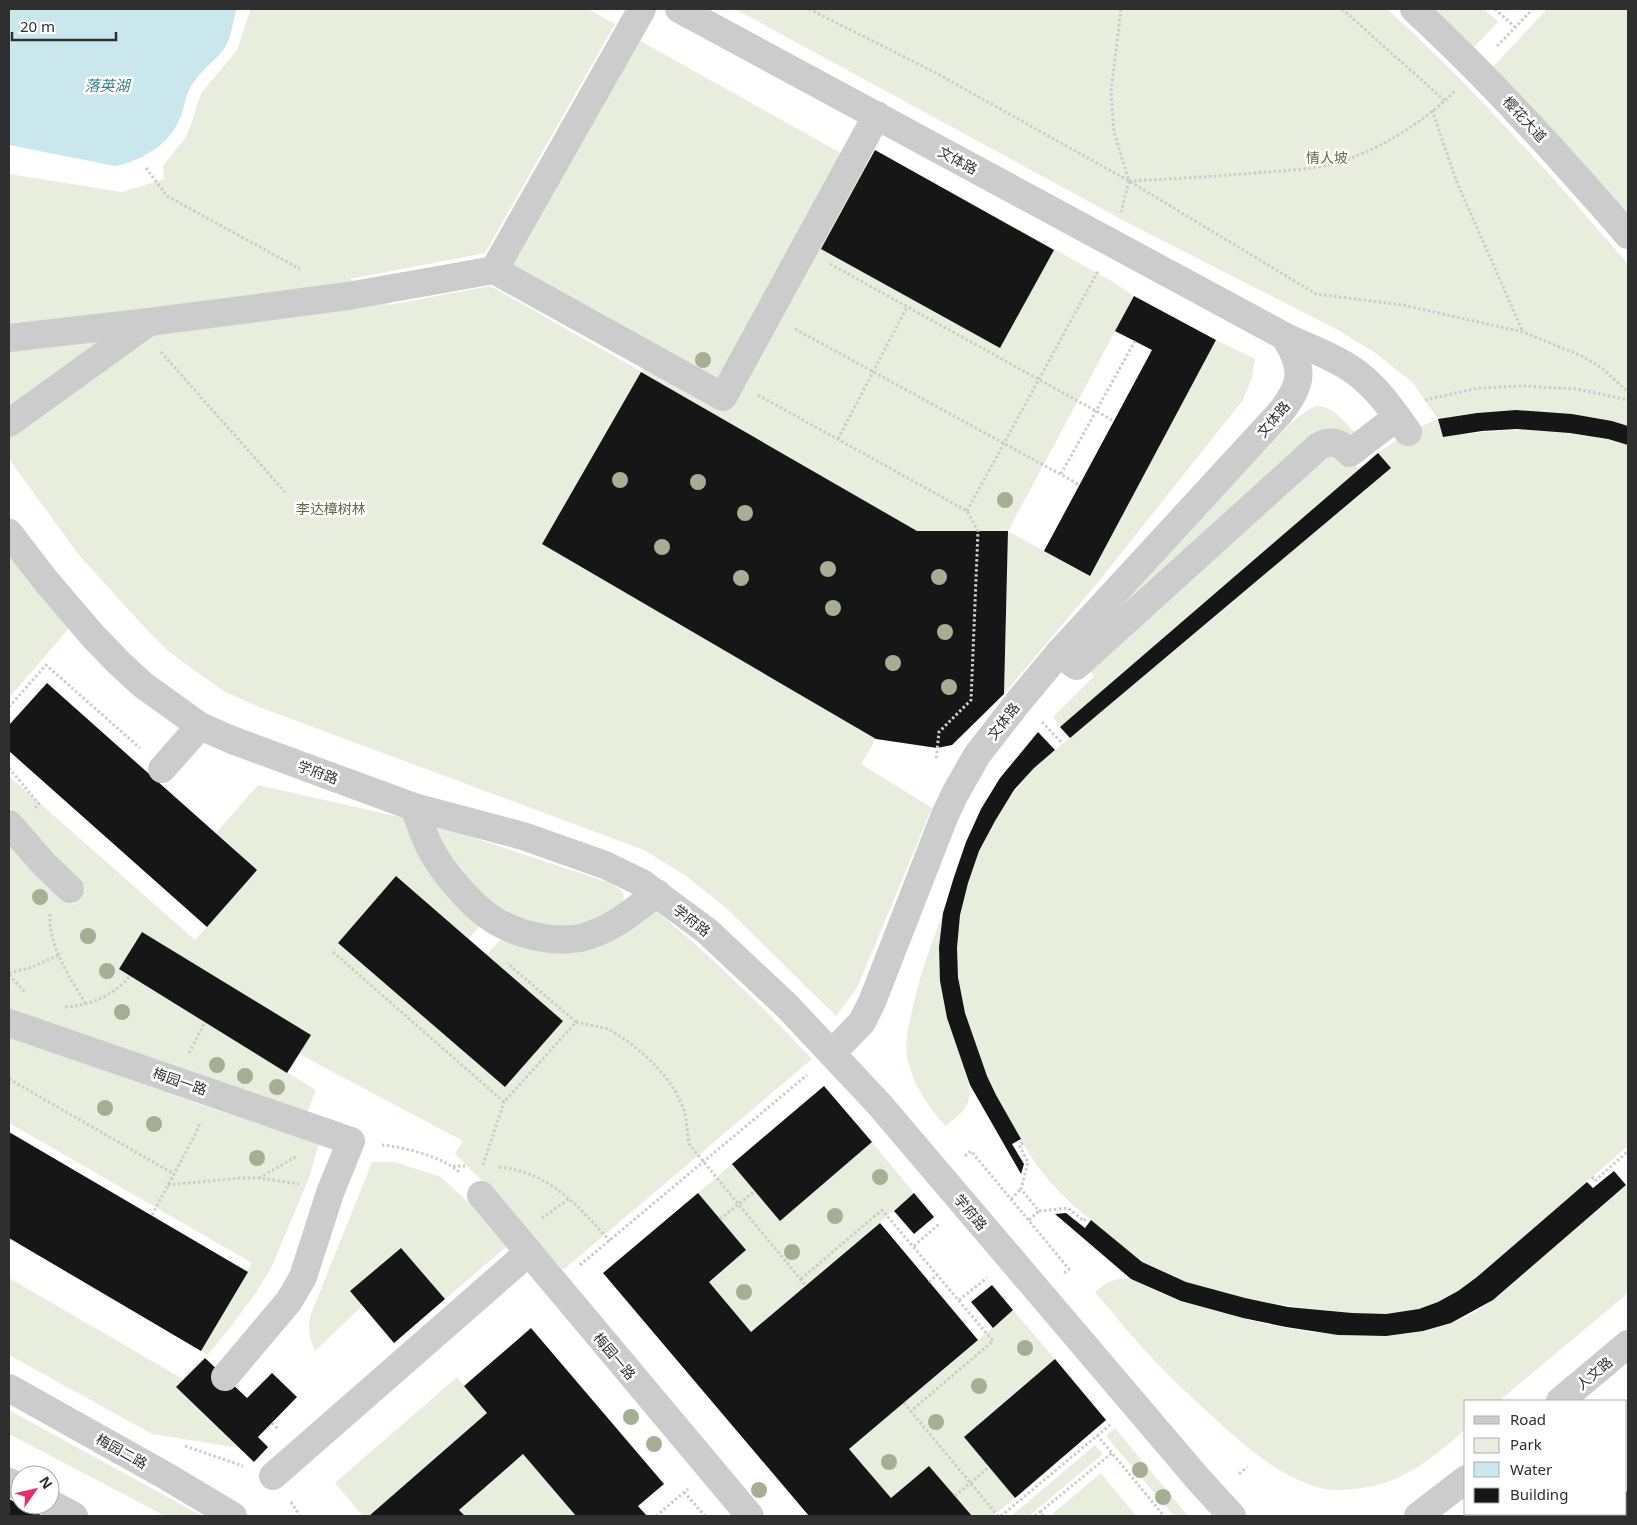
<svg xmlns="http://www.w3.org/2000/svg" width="1637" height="1525" viewBox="0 0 1637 1525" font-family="'Noto Sans','Noto Sans SC',sans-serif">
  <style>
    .green { fill: #e9eddd }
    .water { fill: #c9e7ed }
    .building { fill: #161616 }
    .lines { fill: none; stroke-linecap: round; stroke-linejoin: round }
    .path { stroke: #ccc; stroke-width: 3; stroke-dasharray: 2.5 2.5; stroke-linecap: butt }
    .minor { stroke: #ccc; stroke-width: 28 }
    .tree { fill: #a6ae94 }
    .labels { text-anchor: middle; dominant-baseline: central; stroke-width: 5; stroke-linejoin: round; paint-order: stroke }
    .street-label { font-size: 14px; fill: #2f2f2f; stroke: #fff }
    .park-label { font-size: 14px; fill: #5d6c3c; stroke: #fff }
    .water-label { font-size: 15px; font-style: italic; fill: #3a7e8c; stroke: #fff }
  </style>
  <rect width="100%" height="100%" fill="#fff"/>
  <g class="green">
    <polygon points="251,9 588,9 615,24 485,253 350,279 388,305 491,286 642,372 650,357 509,267 635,38 866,167 875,150 1110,280 1134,296 1008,531 1089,576 1216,340 1255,359 1252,378 1243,400 1099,581 1004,694 1008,531 917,531 641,372 542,544 876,739 861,764 932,808 857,988 836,1016 727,909 686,876 644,850 259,707 225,692 168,651 147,630 78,554 9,459 9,174 122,192 164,179 163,166 185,138 191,125 197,104 202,92 237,50"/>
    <path d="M735,9h652c87,79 164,166 241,255v162l-16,-5 -40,-7 -56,-4 -39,3 -39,6 5,18c61,-10 125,-11 185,8v701l-151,131c-12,9 -25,18 -39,25 -39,18 -83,12 -124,7 -53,-5 -125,-20 -171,-46 -13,-8 -25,-19 -36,-29 -26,-22 -54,-44 -73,-73 -39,-58 -78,-141 -77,-212 0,-67 33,-132 77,-181l356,-300 -12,-15 30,-21 30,-13 -26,-37 -38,-30 -38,-23 -206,-105z"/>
    <polygon points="1433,9 1484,9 1498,22 1474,47"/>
    <polygon points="1547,9 1628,9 1628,215 1493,67"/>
    <path d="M1317,406c17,0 30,19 42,30l-15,6 -273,212 221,-232 17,-13z"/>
    <polygon points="1322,453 1347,456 1360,469 1060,727 1053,717 1094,676 1084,666"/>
    <polygon points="9,550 70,627 9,698"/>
    <path d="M9,776l186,164 62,-70 -41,-37 42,-48 146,33 79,104 -14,17 -73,-63 -58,67 167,144 58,-66 -76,-66 15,-18 19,6 133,-34c56,46 108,97 158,150l-249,211 -74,-82 -34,-34 8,-13 -164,-87 11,-19 -168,-103 -23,37 197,121 -9,23 -298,-100v-173l64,65 12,-15 -57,-61 -19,-23z"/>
    <polygon points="438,826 610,883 622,891 624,896 623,902 601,920 556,927 533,926 483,899 439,842 436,827"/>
    <path d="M943,913c-4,36 -4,69 4,104 5,23 26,59 22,81 -2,13 -15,21 -24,28 -17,-20 -33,-43 -38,-69 -2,-14 1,-29 4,-42 7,-35 19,-68 32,-102z"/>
    <polygon points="9,1037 219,1111 319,1143 309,1178 272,1266 257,1291 230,1328 207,1355 201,1351 252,1263 9,1123"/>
    <polygon points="872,1142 914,1193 751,1332 709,1282 746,1250 698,1193 732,1164 780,1220"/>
    <path d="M372,1162h23l46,15 30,28 35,42 -61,52 -44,-51 -50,43 12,14 -48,46c-6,-14 -8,-22 -4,-37z"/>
    <path d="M1626,1185l2,2v106l-129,108h-33v28c-27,23 -53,47 -89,56 -18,4 -42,8 -60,2 -41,-13 -74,-42 -105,-71 -21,-19 -41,-38 -60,-58 -20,-21 -38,-44 -57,-66 11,-9 20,-15 34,-13 7,1 14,6 21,9 11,5 23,10 35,14 83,25 178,49 263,22 36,-11 65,-41 92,-65 29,-25 57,-50 86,-74z"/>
    <polygon points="9,1278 183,1379 176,1387 239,1448 152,1434 9,1355"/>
    <polygon points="1013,1310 1055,1359 964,1437 1015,1498 993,1516 972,1516 929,1466 891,1498 849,1449"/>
    <polygon points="457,1377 487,1413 369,1516 363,1516 335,1483"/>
    <polygon points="9,1410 202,1516 165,1516 9,1434"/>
    <polygon points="1115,1428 1188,1516 1174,1516 1106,1436"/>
    <polygon points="1095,1445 1103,1454 1029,1516 1011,1516"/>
    <polygon points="523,1454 576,1516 465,1516 459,1510"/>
    <polygon points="1101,1473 1136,1516 1054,1516 1052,1514"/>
  </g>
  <path class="water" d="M9,9h228c-5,13 -5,28 -13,40 -10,13 -24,22 -33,37 -6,10 -6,21 -11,32 -10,26 -38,43 -65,48l-106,-21z"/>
  <g class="building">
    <polygon points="875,150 1054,250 1000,348 821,249"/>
    <polygon points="1134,296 1216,340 1090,576 1044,551 1152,350 1115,331"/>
    <polygon points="641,372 917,531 1008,531 1004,694 952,745 937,748 876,739 542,544"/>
    <polygon points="1516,410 1572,414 1612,421 1628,426 1628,445 1608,439 1570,433 1517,429 1482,431 1443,437 1438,419 1477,413"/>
    <polygon points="1378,453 1391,468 1070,738 1060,727"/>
    <polygon points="47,683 257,870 207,927 9,751 9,725"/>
    <polygon points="1038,732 1055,750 1034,768 1014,790 995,821 979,851 968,883 960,915 957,948 958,977 965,1013 987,1076 996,1095 1021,1139 1012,1144 1024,1164 1021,1174 970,1085 947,1018 940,981 939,947 943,913 954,877 966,842 981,809 1000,778"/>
    <polygon points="396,876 563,1021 505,1087 338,943"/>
    <polygon points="142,932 311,1035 287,1073 119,969"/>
    <polygon points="824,1086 872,1142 780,1221 732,1164"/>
    <polygon points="9,1132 248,1272 201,1351 9,1238"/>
    <polygon points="1614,1171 1626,1185 1493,1300 1451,1323 1423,1331 1386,1336 1338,1335 1286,1327 1243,1318 1181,1301 1131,1279 1055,1214 1066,1213 1085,1228 1091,1220 1142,1262 1186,1282 1245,1298 1288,1307 1352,1313 1386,1314 1419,1309 1438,1302 1458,1291 1477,1277 1587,1182 1593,1188"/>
    <polygon points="698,1193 746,1250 709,1282 751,1332 880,1223 978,1340 849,1449 891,1498 929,1466 972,1516 809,1516 603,1273"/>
    <polygon points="914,1193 934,1217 914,1234 894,1211"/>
    <polygon points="401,1248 445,1299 394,1343 350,1291"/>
    <polygon points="992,1285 1013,1310 993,1328 971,1302"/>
    <polygon points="531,1328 664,1484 638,1506 647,1516 576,1516 523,1454 459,1510 465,1516 369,1516 487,1413 464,1386"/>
    <polygon points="205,1358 247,1398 272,1373 297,1397 258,1437 268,1447 254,1462 176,1387"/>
    <polygon points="1055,1359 1106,1420 1015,1498 964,1437"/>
    <polygon points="1628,1490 1628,1516 1553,1516 1557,1514 1626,1514 1626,1492"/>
    <polygon points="9,1499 20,1505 43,1516 9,1516"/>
  </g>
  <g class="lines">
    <g class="path">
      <polyline points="809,9 936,73 1129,181 1316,294 1403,305 1523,332 1582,356 1602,368 1628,392"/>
      <polyline points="1121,9 1111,92 1114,132 1129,181 1121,212"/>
      <polyline points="1342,9 1444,100"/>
      <polyline points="1495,9 1515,27"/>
      <polyline points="1497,46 1533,9"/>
      <polyline points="1432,110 1456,180 1523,332"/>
      <polyline points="146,168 167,196 300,269"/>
      <path d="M1129,181c46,-2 91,-5 137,-9 26,-2 55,-3 80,-12 39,-14 79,-39 109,-69"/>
      <polyline points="830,264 1114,421"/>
      <polyline points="795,329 1080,485"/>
      <polyline points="161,352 285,492"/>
      <polyline points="758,395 967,511 978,531 971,700 939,732 936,760"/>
      <polyline points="1425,400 1478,388 1522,386 1577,389 1628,400"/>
      <polyline points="838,439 907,307"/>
      <polyline points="1061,474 1135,341"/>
      <polyline points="967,511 1098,271"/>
      <polyline points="9,707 46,665 140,748"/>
      <polyline points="1042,722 1063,744"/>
      <polyline points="9,768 39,804 35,808"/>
      <path d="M50,914c-2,32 20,64 36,90"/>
      <polyline points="333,952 504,1102 576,1022 507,963"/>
      <polyline points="9,973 29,968 59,955"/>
      <polyline points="9,975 26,993"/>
      <path d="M65,1007c26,-2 48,-11 65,-31"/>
      <polyline points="576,1022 609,1029 630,1043 649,1059 664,1075 676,1092 685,1112 689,1144 806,1286"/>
      <polyline points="189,1053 205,1022"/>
      <polyline points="9,1079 174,1174"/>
      <polyline points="1023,1143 1019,1145 1028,1162 1021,1189 1039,1211 1068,1208 1084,1221 1087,1217"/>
      <path d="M382,1145c22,2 62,12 78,28"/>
      <polyline points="965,1156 971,1151 1069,1269 1063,1274"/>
      <polyline points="483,1165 504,1102"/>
      <polyline points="453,1166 465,1166"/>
      <path d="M499,1167c52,6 78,38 111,74"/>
      <polyline points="1592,1177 1595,1181 1628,1151"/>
      <polyline points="259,1178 297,1156"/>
      <polyline points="168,1185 241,1178 259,1178 299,1184"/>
      <polyline points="1011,1199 1021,1189"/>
      <polyline points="152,1215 196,1133 200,1123"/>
      <polyline points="542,1218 570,1198"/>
      <polyline points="720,1219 755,1191"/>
      <polyline points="1029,1220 1039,1211"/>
      <polyline points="914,1246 939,1224"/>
      <polyline points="580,1265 807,1075"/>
      <polyline points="801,1279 882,1210 993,1341 911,1411"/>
      <polyline points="929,1282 938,1274"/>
      <polyline points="959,1300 987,1278"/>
      <polyline points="904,1403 998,1516"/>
      <polyline points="272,1423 279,1430"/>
      <polyline points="1097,1435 1164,1516"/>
      <polyline points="185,1446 243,1466"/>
      <polyline points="1239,1474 1247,1467"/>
      <polyline points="684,1492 705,1516"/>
      <polyline points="955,1496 989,1467"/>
      <polyline points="291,1502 300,1516"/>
      <polyline points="656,1516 688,1489"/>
      <polyline points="1001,1516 1110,1425"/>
      <polyline points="1035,1516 1040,1512"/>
      <polyline points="1043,1516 1040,1512 1112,1453"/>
    </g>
    <g class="minor">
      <path d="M679,9l605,327c24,12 52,21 73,37 22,17 36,38 51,59"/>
      <path d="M1414,9c77,71 146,148 214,226"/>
      <polyline points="494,270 642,9"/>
      <polyline points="9,338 149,322 348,296 494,270 723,397 877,115"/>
      <polyline points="9,423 149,322"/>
      <polyline points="9,533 46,581 93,636 119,663 143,685 200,726 232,740 414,807 523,836 605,865 642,883 707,931 787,1006 879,1104 1199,1480 1232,1516"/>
      <path d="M1059,653l17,13 243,-220c14,-7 21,-3 31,7l47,-36"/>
      <polyline points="162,769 200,726"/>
      <path d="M414,807c5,13 9,27 15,39 13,26 46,65 72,78 25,13 61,21 89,11 25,-8 46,-26 67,-42"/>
      <polyline points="9,824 43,863 70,889"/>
      <polyline points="9,1023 351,1141 330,1193 303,1277 289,1301 225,1377"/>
      <path d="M832,1053l30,-31 10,-20 73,-187 11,-23 21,-37 42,-54 40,-48 220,-239c24,-29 26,-46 5,-78"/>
      <polyline points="481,1195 750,1516"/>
      <polyline points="9,1388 166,1476 233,1516"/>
      <polyline points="1560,1401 1628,1344"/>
      <polyline points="273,1476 529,1252"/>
      <polyline points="9,1482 20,1487"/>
      <polyline points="50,1503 74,1516"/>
      <polyline points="1418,1516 1466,1479"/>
    </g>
  </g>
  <g class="tree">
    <circle cx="703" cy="360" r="8"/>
    <circle cx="620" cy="480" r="8"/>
    <circle cx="698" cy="482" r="8"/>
    <circle cx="1005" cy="500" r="8"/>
    <circle cx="745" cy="513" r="8"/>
    <circle cx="662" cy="547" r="8"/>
    <circle cx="828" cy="569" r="8"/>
    <circle cx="939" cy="577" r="8"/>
    <circle cx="741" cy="578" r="8"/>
    <circle cx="833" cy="608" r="8"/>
    <circle cx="945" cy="632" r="8"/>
    <circle cx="893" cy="663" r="8"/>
    <circle cx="949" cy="687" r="8"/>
    <circle cx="40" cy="897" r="8"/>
    <circle cx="88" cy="936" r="8"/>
    <circle cx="107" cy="971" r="8"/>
    <circle cx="122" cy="1012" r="8"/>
    <circle cx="217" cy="1065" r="8"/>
    <circle cx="245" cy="1076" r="8"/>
    <circle cx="277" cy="1087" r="8"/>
    <circle cx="105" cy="1108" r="8"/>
    <circle cx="154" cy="1124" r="8"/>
    <circle cx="257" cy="1158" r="8"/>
    <circle cx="880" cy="1177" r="8"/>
    <circle cx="835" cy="1216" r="8"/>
    <circle cx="792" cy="1252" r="8"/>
    <circle cx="744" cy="1292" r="8"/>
    <circle cx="1025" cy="1348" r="8"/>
    <circle cx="979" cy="1386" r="8"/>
    <circle cx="631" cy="1417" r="8"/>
    <circle cx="936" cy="1422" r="8"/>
    <circle cx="654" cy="1444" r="8"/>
    <circle cx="889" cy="1462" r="8"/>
    <circle cx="1140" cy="1470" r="8"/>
    <circle cx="759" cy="1490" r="8"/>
    <circle cx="1163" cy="1497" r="8"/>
  </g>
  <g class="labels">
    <g class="street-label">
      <text transform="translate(1525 119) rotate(47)">樱花大道</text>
      <text transform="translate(958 160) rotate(28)">文体路</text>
      <text transform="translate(1273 419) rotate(-50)">文体路</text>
      <text transform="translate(1003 721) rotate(-52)">文体路</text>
      <text transform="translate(318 772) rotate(20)">学府路</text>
      <text transform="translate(692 920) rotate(38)">学府路</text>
      <text transform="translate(180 1081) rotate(19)">梅园一路</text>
      <text transform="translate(971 1212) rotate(50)">学府路</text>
      <text transform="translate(615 1356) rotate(50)">梅园一路</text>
      <text transform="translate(1594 1373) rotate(-40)">人文路</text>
      <text transform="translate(122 1451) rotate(29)">梅园二路</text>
    </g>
    <g class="park-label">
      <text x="1327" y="157">情人坡</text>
      <text x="331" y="508">李达樟树林</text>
    </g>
    <g class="water-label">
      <text x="107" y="85">落英湖</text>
    </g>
  </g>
  <rect width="1637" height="1525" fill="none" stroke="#2f2f2f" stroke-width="20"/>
  <rect x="1464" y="1400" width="162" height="115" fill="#ffffff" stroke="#acacac"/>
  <rect x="1474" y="1416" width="25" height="8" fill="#cccccc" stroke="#acacac"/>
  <text x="1510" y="1425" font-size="15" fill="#2f2f2f">Road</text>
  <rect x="1474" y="1438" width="25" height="15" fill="#e9eddd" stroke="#acacac"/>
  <text x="1510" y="1450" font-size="15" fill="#2f2f2f">Park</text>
  <rect x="1474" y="1462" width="25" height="15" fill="#c9e7ed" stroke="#acacac"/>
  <text x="1510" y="1475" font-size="15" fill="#2f2f2f">Water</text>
  <rect x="1474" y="1488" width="25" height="15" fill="#161616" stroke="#acacac"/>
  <text x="1510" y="1500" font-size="15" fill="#2f2f2f">Building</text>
  <g transform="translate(35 1490) rotate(56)"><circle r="24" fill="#ffffff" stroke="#acacac"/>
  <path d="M0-4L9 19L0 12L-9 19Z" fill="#e83066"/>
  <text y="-8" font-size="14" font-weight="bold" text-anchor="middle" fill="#2f2f2f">N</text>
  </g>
  <path d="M12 32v8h104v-8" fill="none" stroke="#2f2f2f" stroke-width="2.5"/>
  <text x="20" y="32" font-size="15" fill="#2f2f2f" stroke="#ffffff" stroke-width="4" paint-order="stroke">20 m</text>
</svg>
